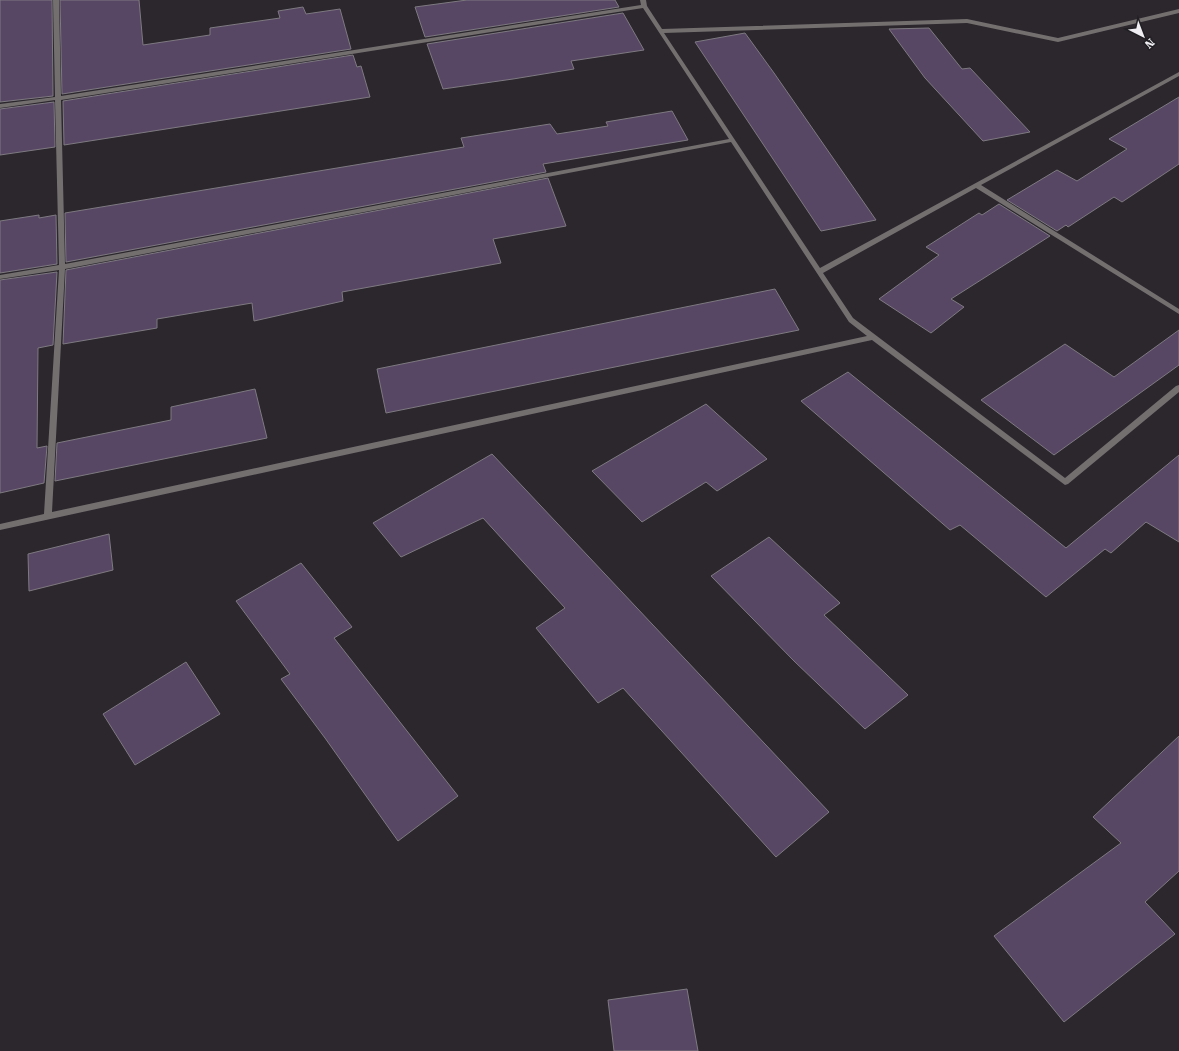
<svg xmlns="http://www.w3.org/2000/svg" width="1179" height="1051" viewBox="0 0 1179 1051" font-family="'Roboto Serif',serif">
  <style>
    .building { fill: #584665; stroke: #7e7a81 }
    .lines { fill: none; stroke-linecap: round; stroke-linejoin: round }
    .minor { fill: #736f6f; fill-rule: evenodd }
  </style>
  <rect width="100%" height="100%" fill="#2b272d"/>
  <g class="building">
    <polygon points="0,0 52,0 53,96 0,102"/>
    <polygon points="60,0 139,0 143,45 210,35 210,28 280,18 278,11 303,7 306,14 340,9 351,49 62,94"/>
    <polygon points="467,0 615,0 619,7 425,37 415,7"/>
    <polygon points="623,13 644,50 571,61 574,69 513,79 443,89 427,44"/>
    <polygon points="929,28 962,69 970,68 1030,132 983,141 925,78 889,29"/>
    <polygon points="745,33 774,73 876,220 821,231 695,42"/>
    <polygon points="353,55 357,67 361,66 370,97 64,145 63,101"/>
    <polygon points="1179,97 1179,164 1122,202 1114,197 1068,227 1066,225 1057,231 1007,200 1057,170 1077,181 1127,149 1109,139"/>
    <polygon points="54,102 55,147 0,155 0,109"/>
    <polygon points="672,111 688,140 543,164 546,172 66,262 65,213 464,147 461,138 550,124 557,134 608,126 606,122"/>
    <polygon points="548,178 566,226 493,239 501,263 342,292 343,301 254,321 252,303 157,319 157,328 63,344 66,270"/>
    <polygon points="999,204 1050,236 951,299 964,307 931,333 879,299 939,255 926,247 979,213 982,215"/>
    <polygon points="39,215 39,218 56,215 57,264 0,273 0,221"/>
    <polygon points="57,272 53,345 38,348 37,448 47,446 44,483 0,493 0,280"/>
    <polygon points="775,289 799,330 386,413 377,369"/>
    <polygon points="1179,330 1179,365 1054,455 981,400 1065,344 1114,377"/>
    <polygon points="848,372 1066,548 1179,455 1179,542 1146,522 1111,553 1105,549 1046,597 960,525 950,530 801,401"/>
    <polygon points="255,389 267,438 55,481 57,443 171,420 171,407"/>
    <polygon points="706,404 767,459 717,491 706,482 642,522 592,471"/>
    <polygon points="492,454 829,812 776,857 623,688 598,703 536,628 565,608 483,518 401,557 373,523"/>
    <polygon points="109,534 113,570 29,591 28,554"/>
    <polygon points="769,537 840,603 824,615 908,695 865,729 794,661 711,576"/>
    <polygon points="301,563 352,627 334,638 458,796 398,841 325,738 281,679 290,674 236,601"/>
    <polygon points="186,662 220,714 135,765 103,714"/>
    <polygon points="1179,736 1179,871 1145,902 1175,934 1064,1022 994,936 1121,843 1093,817"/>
    <polygon points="687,989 698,1051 614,1051 608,1000"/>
  </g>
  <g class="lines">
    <path class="minor" d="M53,0h6l2,96 580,-91 -1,-5h6l1,6 15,23 305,-10 91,19 121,-29v4l-121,29 -91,-19 -303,10 156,235 359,-196v4l-198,109 198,124v5l-203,-126 -153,85 30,45 212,160 111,-92 3,-1v7l-111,92 -3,1 -193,-145 -872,190v-6l44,-10 15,-244 -59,9v-4l59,-10 -4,-165 -55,8v-4l55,-7zM643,8l86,131 -664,125 -4,-164zM731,142l118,180 18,14 -815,176 13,-243z"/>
  </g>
  <g transform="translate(1143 36) rotate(138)" stroke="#211e24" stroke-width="3" paint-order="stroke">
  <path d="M0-3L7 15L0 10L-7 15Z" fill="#efedf1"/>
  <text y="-6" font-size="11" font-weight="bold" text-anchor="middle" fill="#efedf1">N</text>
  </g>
</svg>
